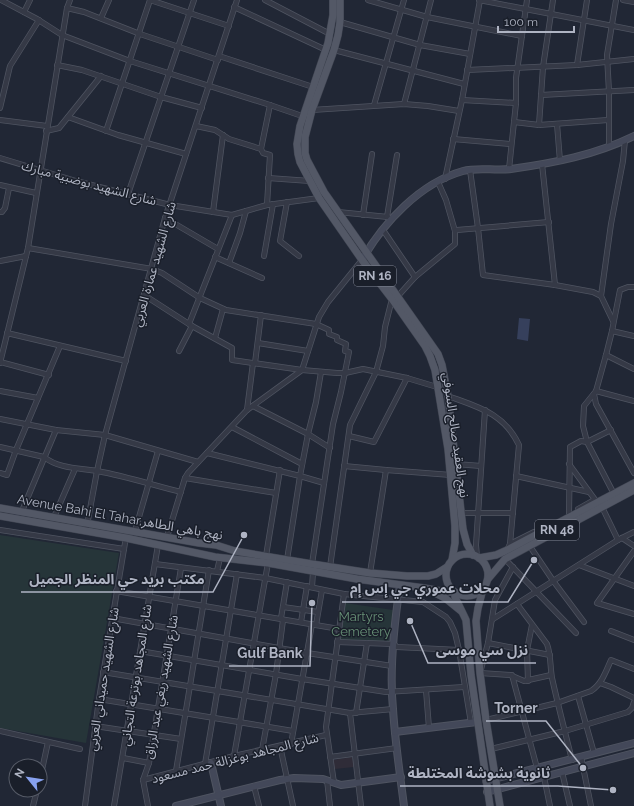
<svg xmlns="http://www.w3.org/2000/svg" width="634" height="806" viewBox="0 0 634 806" font-family="Raleway,'Noto Sans Arabic',sans-serif">
  <style>
    .medical { fill: #2f2c38 }
    .green { fill: #263539 }
    .water { fill: #36405c }
    .lines { fill: none; stroke-linecap: round; stroke-linejoin: round }
    .street-casing { stroke: #4f5461; stroke-width: 6 }
    .secondary-casing { stroke: #4f5461; stroke-width: 8 }
    .primary-casing { stroke: #3e4350; stroke-width: 8 }
    .street { stroke: #353946; stroke-width: 4.5 }
    .secondary { stroke: #434859; stroke-width: 6 }
    .primary { stroke: #535866; stroke-width: 7 }
    .labels { text-anchor: middle; dominant-baseline: central; stroke-width: 3; stroke-linejoin: round; paint-order: stroke }
    .shield { fill: #1a1f2a; stroke: #828795; stroke-width: 1 }
    .shield-label { font-size: 12px; font-weight: bold; fill: #afb4c3 }
    .street-label { font-size: 13px; fill: #afb4c3; stroke: #1a1f2a }
    .park-label { font-size: 13px; fill: #689177; stroke: #1a1f2a }
    .leader { fill: none; stroke: #afb4c3; stroke-width: 1.5 }
    .callout-dot { fill: #afb4c3; stroke: #1a1f2a; stroke-width: 1.5 }
    .callout-label { font-size: 14px; text-anchor: middle; font-weight: bold; fill: #afb4c3; stroke: #1a1f2a; stroke-width: 3; stroke-linejoin: round; paint-order: stroke }
  </style>
  <rect width="100%" height="100%" fill="#212735"/>
  <polygon class="medical" points="352,757 354,767 335,769 333,760"/>
  <g class="green">
    <polygon points="0,535 119,553 86,743 0,728"/>
    <polygon points="345,603 393,610 389,642 340,641"/>
  </g>
  <polygon class="water" points="519,318 530,319 528,341 517,339"/>
  <g class="lines">
    <g class="street-casing">
      <g id="street">
        <polyline points="1,0 37,19 62,35 130,61 270,105 302,116"/>
        <polyline points="70,0 67,8 84,12 140,34 218,60"/>
        <polyline points="150,0 229,26"/>
        <polyline points="265,0 330,34"/>
        <polyline points="368,0 427,17 522,36"/>
        <polyline points="479,0 634,30"/>
        <polyline points="623,0 634,2"/>
        <polyline points="234,7 326,50"/>
        <polyline points="24,12 30,0"/>
        <polyline points="101,18 109,0"/>
        <polyline points="340,22 420,45 470,54"/>
        <polyline points="334,50 464,84"/>
        <polyline points="219,56 313,87"/>
        <polyline points="57,65 82,70 161,97 202,108"/>
        <polyline points="577,65 587,0"/>
        <polyline points="467,70 577,65 634,59"/>
        <polyline points="541,95 634,90"/>
        <polyline points="462,100 516,103"/>
        <polyline points="404,104 431,0"/>
        <polyline points="374,105 404,0"/>
        <polyline points="0,108 10,66 39,20"/>
        <polyline points="312,110 404,104 428,106 459,111"/>
        <polyline points="68,117 118,135 186,154"/>
        <polyline points="0,120 47,126"/>
        <polyline points="514,122 539,125 608,120"/>
        <polyline points="557,124 560,161"/>
        <polyline points="539,125 543,67 553,0"/>
        <polyline points="196,126 215,130 229,139 261,149"/>
        <polyline points="46,131 59,128 101,76"/>
        <polyline points="106,131 150,0"/>
        <polyline points="453,139 511,144"/>
        <polyline points="609,146 609,92 607,55 616,0"/>
        <polyline points="0,158 76,181 170,205 232,215 267,205 319,198"/>
        <polyline points="542,164 555,285"/>
        <polyline points="509,169 516,103 516,78 527,0"/>
        <polyline points="470,170 478,228 483,275 555,285 593,292 601,296"/>
        <polyline points="268,178 310,181"/>
        <polyline points="445,179 462,100 480,0"/>
        <polyline points="438,182 446,200 455,231"/>
        <polyline points="0,185 36,193"/>
        <polyline points="128,194 194,0"/>
        <polyline points="287,202 280,241 299,256"/>
        <polyline points="267,205 270,155 263,153 261,149 270,105"/>
        <polyline points="0,212 2,212 5,208 9,188"/>
        <polyline points="213,212 223,135"/>
        <polyline points="338,212 388,217"/>
        <polyline points="363,215 372,154"/>
        <polyline points="387,217 397,155"/>
        <polyline points="165,218 218,249"/>
        <polyline points="383,230 415,277 398,296"/>
        <polyline points="28,248 152,269 162,273 200,298 226,310 316,324 329,330 329,334 337,337 337,340 346,344 345,351 349,352 341,392 333,424 312,564"/>
        <polyline points="264,256 273,204"/>
        <polyline points="215,257 262,278"/>
        <polyline points="0,261 26,256"/>
        <polyline points="229,263 240,233 246,211"/>
        <polyline points="415,277 455,244 455,231 457,230 549,222"/>
        <polyline points="144,295 192,326 232,348 232,360 302,370 337,373 345,373 363,369 407,378 437,387"/>
        <polyline points="613,321 601,296 611,224 623,161 625,140"/>
        <polyline points="189,324 232,215"/>
        <polyline points="612,331 634,336"/>
        <polyline points="7,333 126,361"/>
        <polyline points="215,338 223,309"/>
        <polyline points="258,343 308,351"/>
        <polyline points="179,351 192,326"/>
        <polyline points="606,355 634,369"/>
        <polyline points="0,362 49,375"/>
        <polyline points="0,363 28,248 67,8"/>
        <polyline points="255,363 261,315"/>
        <polyline points="321,372 316,402 308,434 330,448"/>
        <polyline points="0,391 38,398"/>
        <polyline points="596,391 634,401"/>
        <polyline points="594,394 596,404 634,473"/>
        <path d="M448,396c30,11 56,17 71,49l-9,99 -2,4"/>
        <polyline points="253,406 308,434 300,476 324,483"/>
        <polyline points="247,410 253,363"/>
        <polyline points="0,419 56,430 105,435 198,462"/>
        <polyline points="232,427 302,464"/>
        <polyline points="349,436 374,442 407,378"/>
        <path d="M0,447l44,10c15,12 36,11 53,14 28,5 56,14 84,21"/>
        <polyline points="207,453 300,476 287,560"/>
        <polyline points="456,464 481,466"/>
        <polyline points="569,464 596,501"/>
        <polyline points="344,466 386,470"/>
        <polyline points="0,473 7,475 16,450 60,346"/>
        <polyline points="516,476 589,492"/>
        <polyline points="185,478 276,493"/>
        <polyline points="614,494 587,442 583,426 584,406 596,391 606,355 612,331 620,290 628,287 634,287"/>
        <polyline points="602,507 618,540"/>
        <polyline points="578,509 594,500"/>
        <polyline points="22,511 56,430"/>
        <polyline points="460,513 513,513"/>
        <polyline points="569,514 570,447 581,441 587,442 611,430"/>
        <polyline points="54,517 75,469"/>
        <polyline points="0,530 124,549"/>
        <polyline points="86,531 97,471 105,435 165,218 237,0"/>
        <polyline points="135,531 158,451"/>
        <polyline points="167,537 185,478 188,473 247,410 302,370 319,317 328,302 362,260"/>
        <polyline points="622,538 634,546"/>
        <polyline points="510,544 534,532"/>
        <polyline points="529,545 554,582 584,622"/>
        <polyline points="634,551 597,603 634,614"/>
        <polyline points="266,556 280,470"/>
        <polyline points="477,557 476,545 485,410"/>
        <polyline points="505,559 576,633"/>
        <polyline points="155,564 265,578 344,594 423,602 446,617 450,622 455,633 459,650 471,723"/>
        <polyline points="579,565 634,586"/>
        <polyline points="330,567 350,425 376,372 383,346 385,327 392,299"/>
        <polyline points="513,567 495,600 488,643 480,673 510,675 524,681 551,675"/>
        <polyline points="217,571 220,558"/>
        <polyline points="370,573 386,470 451,475"/>
        <polyline points="312,587 313,572"/>
        <polyline points="116,591 339,629"/>
        <path d="M517,604l30,40c4,11 3,22 5,34 6,27 13,54 20,82"/>
        <polyline points="283,607 318,612"/>
        <polyline points="112,618 307,653 392,666"/>
        <polyline points="493,619 618,540 634,532"/>
        <polyline points="301,622 307,586"/>
        <polyline points="316,625 322,590"/>
        <polyline points="611,631 634,640"/>
        <polyline points="337,642 394,644 397,647 459,650"/>
        <polyline points="488,643 550,655"/>
        <polyline points="140,651 302,679 386,692 464,687"/>
        <polyline points="103,672 350,713 393,709"/>
        <polyline points="512,675 537,768"/>
        <polyline points="528,681 527,650 532,625"/>
        <polyline points="600,683 611,687 634,698"/>
        <polyline points="426,690 429,728"/>
        <polyline points="578,696 594,753"/>
        <polyline points="99,699 293,731"/>
        <polyline points="350,713 361,806"/>
        <polyline points="356,713 367,643"/>
        <path d="M486,720l71,-17 34,-12c11,-7 15,-20 20,-31l23,9"/>
        <polyline points="95,726 181,739"/>
        <polyline points="0,731 80,749"/>
        <polyline points="291,744 312,624"/>
        <polyline points="280,746 293,806"/>
        <polyline points="491,749 565,731 628,712 632,708 634,702"/>
        <polyline points="262,750 276,674 283,620 281,618 287,582"/>
        <polyline points="234,756 268,563"/>
        <polyline points="330,757 397,748"/>
        <polyline points="581,757 591,806"/>
        <polyline points="123,758 149,763"/>
        <polyline points="205,764 237,574"/>
        <polyline points="176,771 209,570"/>
        <polyline points="562,772 570,806"/>
        <polyline points="544,777 550,806"/>
        <polyline points="40,779 48,742"/>
        <polyline points="143,780 234,756 326,735"/>
        <polyline points="327,780 330,806"/>
        <polyline points="334,783 326,727 344,594"/>
        <polyline points="254,786 259,806"/>
        <polyline points="33,806 37,790"/>
        <polyline points="85,806 99,699 126,537"/>
        <polyline points="114,806 158,545"/>
        <polyline points="148,806 143,780 149,763 181,568"/>
      </g>
    </g>
    <g class="secondary-casing">
      <g id="secondary">
        <path d="M362,260c21,-37 58,-77 101,-89 15,-4 32,0 48,-2 43,-6 84,-14 123,-33"/>
        <path d="M400,585c-6,40 -11,84 -7,124 2,33 7,65 11,97"/>
        <polyline points="395,732 477,722"/>
        <polyline points="211,763 221,806"/>
        <polyline points="486,781 634,743"/>
        <polyline points="487,792 634,753"/>
        <polyline points="176,806 280,780 294,778 323,779 341,785 401,777"/>
      </g>
    </g>
    <g class="primary-casing">
      <g id="primary">
        <polyline points="333,0 333,15 328,43 300,126 297,144 298,154 300,162 319,198 362,260 392,299 425,346 430,356 435,370 448,449 455,526 455,543 452,560"/>
        <polyline points="340,0 340,22 338,35 334,50 312,110 305,137 305,153 307,160 324,192 438,354 442,365 448,396 463,529 467,544 473,555"/>
        <polyline points="0,508 199,543 216,545 235,551 312,564 370,573 407,576 428,576 436,574 447,567"/>
        <polyline points="0,516 126,538 215,557 268,563 357,579 424,588 447,592 453,592"/>
        <circle cx="467" cy="575" r="21"/>
        <polyline points="479,558 496,555 505,551 634,483"/>
        <polyline points="488,579 505,559 634,490"/>
        <polyline points="483,589 478,608 476,621 480,673 486,720 500,806"/>
        <polyline points="433,592 445,598 461,611"/>
        <polyline points="455,593 455,597 466,620 471,675 490,806"/>
      </g>
    </g>
    <use href="#street" class="street"/>
    <use href="#secondary" class="secondary"/>
    <use href="#primary" class="primary"/>
  </g>
  <g class="labels">
    <g class="shield">
      <rect x="354" y="266" width="42" height="20" rx="3"/>
      <rect x="535" y="520" width="44" height="20" rx="3"/>
    </g>
    <g class="shield-label">
      <text x="375" y="276">RN 16</text>
      <text x="557" y="530">RN 48</text>
    </g>
    <g class="street-label">
      <text transform="translate(89 183) rotate(15)">شارع الشهيد بوضبية مبارك</text>
      <text transform="translate(154 264) rotate(-74)">شارع الشهيد عمارة العربي</text>
      <text transform="translate(456 435) rotate(82)">نهج العقيد صالح السوفي</text>
      <text transform="translate(120 517) rotate(10)">Avenue Bahi El Tahar,نهج باهي الطاهر</text>
      <text transform="translate(136 675) rotate(-81)">شارع المجاهد بوترعة التجاني</text>
      <text transform="translate(103 679) rotate(-81)">شارع الشهيد حميداني العربي</text>
      <text transform="translate(161 687) rotate(-80)">شارع الشهيد ريغي عبد الرزاق</text>
      <text transform="translate(235 758) rotate(-14)">شارع المجاهد بوغزالة حمد مسعود</text>
    </g>
    <g class="park-label">
      <text x="361" y="616">Martyrs<tspan x="361" dy="15">Cemetery</tspan></text>
    </g>
  </g>
  <path class="leader" d="M244 535L213 592H21M534 560L508 602H342M410 621L428 663H536M312 603L310 666H229M583 768L546 721H486M613 790L558 786H400"/>
  <g class="callout-dot">
    <circle cx="244" cy="535" r="4"/>
    <circle cx="534" cy="560" r="4"/>
    <circle cx="410" cy="621" r="4"/>
    <circle cx="312" cy="603" r="4"/>
    <circle cx="583" cy="768" r="4"/>
    <circle cx="613" cy="790" r="4"/>
  </g>
  <g class="callout-label">
    <text x="117" y="584">مكتب بريد حي المنظر الجميل</text>
    <text x="425" y="593">محلات عموري جي إس إم</text>
    <text x="482" y="655">نزل سي موسى</text>
    <text x="270" y="658">Gulf Bank</text>
    <text x="516" y="713">Torner</text>
    <text x="479" y="778">ثانوية بشوشة المختلطة</text>
  </g>
  <g transform="translate(28 778) rotate(300)"><circle r="19" fill="#1a1f2a" stroke="#565b67"/>
  <path d="M0-3L7 15L0 10L-7 15Z" fill="#87a1ef"/>
  <text y="-6" font-size="11" font-weight="bold" text-anchor="middle" fill="#afb4c3">N</text>
  </g>
  <path d="M498 26v6h76v-6" fill="none" stroke="#afb4c3" stroke-width="2"/>
  <text x="504" y="26" font-size="12" fill="#afb4c3" stroke="#1a1f2a" stroke-width="3" paint-order="stroke">100 m</text>
</svg>
